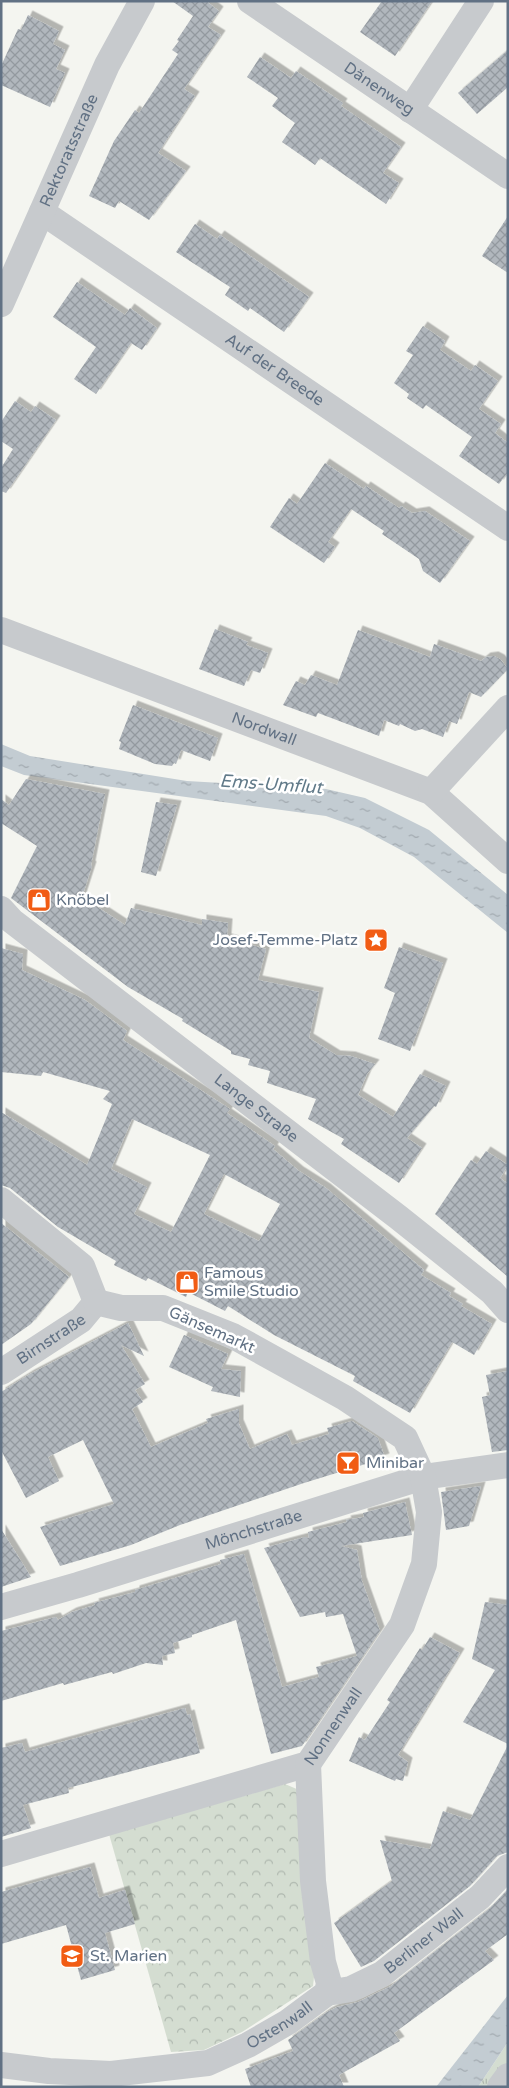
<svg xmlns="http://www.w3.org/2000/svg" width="509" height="2088" viewBox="0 0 509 2088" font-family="'Varela Round',sans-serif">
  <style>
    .grass { fill: url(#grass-tufts) }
    .forest { fill: url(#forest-crowns) }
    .water { fill: url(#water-ripples) }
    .building { fill: url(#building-cross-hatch); fill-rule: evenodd; filter: url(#shadow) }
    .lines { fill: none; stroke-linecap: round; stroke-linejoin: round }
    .minor { stroke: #c7cacd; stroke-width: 26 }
    .labels { text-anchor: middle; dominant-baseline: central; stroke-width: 5; stroke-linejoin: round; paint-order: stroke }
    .street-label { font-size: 16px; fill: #617184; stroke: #fff }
    .poi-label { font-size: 16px; fill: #617184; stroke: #fff; text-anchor: start }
    .water-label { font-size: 18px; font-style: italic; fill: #617a89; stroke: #fff }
  </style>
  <defs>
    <pattern id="grass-tufts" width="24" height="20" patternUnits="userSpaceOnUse" patternTransform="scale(1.25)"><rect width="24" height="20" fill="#d4ddd1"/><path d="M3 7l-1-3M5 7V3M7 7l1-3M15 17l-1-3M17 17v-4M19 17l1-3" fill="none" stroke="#afb8af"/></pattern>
    <pattern id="forest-crowns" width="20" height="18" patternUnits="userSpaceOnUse" patternTransform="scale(1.25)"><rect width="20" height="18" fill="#d4ddd1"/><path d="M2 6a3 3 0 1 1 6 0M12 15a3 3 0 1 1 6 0" fill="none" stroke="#afb8af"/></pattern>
    <pattern id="water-ripples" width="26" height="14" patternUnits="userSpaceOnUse" patternTransform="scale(1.25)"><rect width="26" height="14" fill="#c3ccd2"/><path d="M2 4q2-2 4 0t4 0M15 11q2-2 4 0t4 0" fill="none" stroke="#a2aab0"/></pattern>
    <pattern id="building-cross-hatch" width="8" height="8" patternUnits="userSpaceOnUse" patternTransform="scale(1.25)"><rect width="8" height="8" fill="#b1b7bd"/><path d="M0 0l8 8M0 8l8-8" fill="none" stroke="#93999f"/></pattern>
    <filter id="shadow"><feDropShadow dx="4.5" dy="-4.5" stdDeviation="0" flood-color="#0004"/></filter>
  </defs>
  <rect width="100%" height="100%" fill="#f4f5f0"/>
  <polygon class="grass" points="508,2042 508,2064 490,2087 478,2087"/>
  <polygon class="forest" points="285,1784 299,1790 314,1977 313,1986 242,2032 204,2050 171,2052 109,1834"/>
  <g class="water">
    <polygon points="1,744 30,756 187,781 326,789 365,798 429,830 508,895 508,933 414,857 360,828 326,816 24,775 1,766"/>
    <polygon points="508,1995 508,2042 478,2087 436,2087"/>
  </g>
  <g class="building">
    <polygon points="172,1 206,1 219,11 208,27 221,35 184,89 195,96 158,153 186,171 149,220 119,201 115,208 89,196 114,141 135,110 139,113 178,54 172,50 179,41 177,40 193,16"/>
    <polygon points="382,1 432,1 395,56 360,32"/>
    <polygon points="28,15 59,31 53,44 65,50 56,69 65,73 50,107 1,85 1,66 18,29 21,30"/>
    <polygon points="508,50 508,87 477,114 458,93"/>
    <polygon points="260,57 291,78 296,71 343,103 341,106 401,147 383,173 399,183 386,204 320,158 315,165 282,142 295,123 272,106 278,98 247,77"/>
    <polygon points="508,216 508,273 482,256"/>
    <polygon points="195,224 217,239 220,235 309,297 284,332 250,308 248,311 225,295 230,287 176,252"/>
    <polygon points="77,282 125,315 130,308 157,328 142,350 131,343 96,394 74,379 96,347 53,317"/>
    <polygon points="423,326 445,341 440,350 471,371 475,365 498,381 479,409 501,424 495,433 508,443 508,472 499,484 459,456 472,437 426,405 423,409 407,398 409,394 394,383 413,355 406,351"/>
    <polygon points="15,401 31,412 35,406 56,420 6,493 1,491 1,468 13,449 1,441 1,422"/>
    <polygon points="325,463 364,489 366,486 399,508 401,506 412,513 425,511 470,541 440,583 423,571 419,559 382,534 384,531 351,509 328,542 335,547 324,563 270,527 289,498 297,504"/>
    <polygon points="215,629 248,642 246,645 268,653 260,673 251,670 244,686 199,669"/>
    <polygon points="358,630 430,657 434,644 481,661 486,657 494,656 500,659 508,669 481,697 469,692 457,724 449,721 443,737 422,729 415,731 400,724 399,726 384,720 379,736 318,713 316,717 283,705 296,681 305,685 311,675 337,685"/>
    <polygon points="133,705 218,738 210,761 181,750 176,764 174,763 172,766 155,764 119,749 121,742 119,741"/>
    <polygon points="26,779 105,794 91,865 92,866 82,897 125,925 131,908 202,925 202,919 228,923 227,938 266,949 258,980 319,992 309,1038 336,1055 351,1056 375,1064 367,1074 358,1095 393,1117 420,1074 446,1086 436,1107 434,1106 407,1138 422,1148 399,1183 341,1144 344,1139 308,1119 316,1099 267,1083 270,1071 248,1065 250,1059 231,1054 231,1051 182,1021 183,1019 128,987 11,898 37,846 1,823 1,799 9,805"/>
    <polygon points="156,802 177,805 156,876 141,872"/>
    <polygon points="399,947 443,963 410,1051 378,1039 395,993 384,988"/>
    <path d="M1,948l22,6 -1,16 63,30 42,31 -4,9 107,69 -3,4 48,33 -2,3 26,22 27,17 98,82 -3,5 30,18 -2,3 14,8 -2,2 31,18 -18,31 -22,-13 -42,71 -57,-32 2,-5 -81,-41 -46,-29 -3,5 -37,-19 -2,5 -38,-19 -2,3 -32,-16 2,-4 -58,-34 -48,-39 -9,-3v-73l86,53 25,-61 -9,-5 7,-8 -67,-19 -2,4 -40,-4zM132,1119l78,36 -39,77 -37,-18 13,-27 -36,-18zM224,1174l56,30 -21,37 -55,-27z"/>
    <polygon points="486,1151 508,1165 500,1178 508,1184 508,1277 435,1214 471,1160 477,1164"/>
    <polygon points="1,1223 69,1277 31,1324 1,1345"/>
    <polygon points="128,1323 144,1356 121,1345 145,1384 135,1390 143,1402 132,1409 151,1447 208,1423 206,1419 239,1409 239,1424 250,1449 287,1434 292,1445 329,1434 327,1428 352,1421 378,1438 385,1458 304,1483 180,1525 131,1545 60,1566 40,1527 114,1504 83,1440 48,1457 59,1481 26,1498 1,1450 1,1392 30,1374"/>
    <polygon points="184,1335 228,1354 221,1369 241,1371 240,1397 211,1391 213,1387 169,1367"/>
    <polygon points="508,1371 508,1450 492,1452 482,1397 490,1395 486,1375"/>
    <polygon points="481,1486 469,1526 446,1530 441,1492"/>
    <polygon points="405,1502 412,1535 341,1546 357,1550 362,1581 380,1631 302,1746 271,1754 236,1620 192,1635 192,1637 173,1643 175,1653 162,1656 163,1665 146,1663 113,1674 112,1672 64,1685 63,1683 1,1701 1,1631 56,1617 58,1620 72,1612 95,1605 94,1603 135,1592 135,1590 221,1564 220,1560 244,1554 282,1687 319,1677 316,1667 357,1656 343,1614 326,1617 325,1612 300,1617 264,1548 305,1537 309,1538 308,1532 347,1522 346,1520 364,1517 363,1513"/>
    <polygon points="1,1529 31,1577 1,1587"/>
    <polygon points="485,1602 508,1605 508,1744 463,1722 495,1670 472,1659"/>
    <polygon points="430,1637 460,1653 398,1755 408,1762 403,1781 396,1779 395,1781 349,1761 359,1737 365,1740 390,1702 387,1700 420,1648 422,1650"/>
    <polygon points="185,1708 187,1715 190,1714 200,1753 68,1788 69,1793 23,1805 31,1828 1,1837 1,1748 22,1743 25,1752"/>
    <polygon points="508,1745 508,1852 497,1856 470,1886 374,1961 361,1967 334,1923 392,1881 380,1840 430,1849 443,1811 470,1820"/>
    <polygon points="90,1867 99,1898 125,1890 135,1924 105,1933 115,1970 81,1980 66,1925 1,1944 1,1892"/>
    <polygon points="508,1889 508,1934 485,1951 494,1960 394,2033 400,2041 339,2075 344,2087 251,2087 245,2069 293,2051 288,2040 327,2012 337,2007 358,2002 391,1986 489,1909"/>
  </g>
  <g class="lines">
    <g class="minor">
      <path id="s1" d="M250,1l258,175"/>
      <polyline points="410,110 481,1"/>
      <path id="s2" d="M42,212l466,316"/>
      <path id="s3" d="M1,304l106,-239 35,-64"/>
      <path id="s4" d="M1,630l430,162 77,69"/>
      <polyline points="431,792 508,708"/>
      <path id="s5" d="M1,909l11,12 386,296 94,75 16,18"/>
      <polyline points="1,1200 82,1266 96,1302"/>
      <path id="s6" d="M1,1372l80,-52 15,-18"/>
      <path id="s7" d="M1,1607l77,-22 345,-108 85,-12"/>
      <path id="s8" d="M1,1854l307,-90 94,-139 22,-61 5,-52 -6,-35 -18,-39 -60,-40 -112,-62 -70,-28h-42l-25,-6"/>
      <path id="s9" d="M327,1993l24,-4 31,-15 98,-77 28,-30"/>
      <path id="s10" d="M1,2065l48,6 62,3 97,-11 40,-18 40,-23 39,-29 2,-10 -6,-21 -10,-81 -5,-117"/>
      <polyline points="500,2087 508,2076"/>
    </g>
  </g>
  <defs>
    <g id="shop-square" transform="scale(1.25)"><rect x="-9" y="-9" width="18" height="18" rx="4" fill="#f15c14" stroke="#fff"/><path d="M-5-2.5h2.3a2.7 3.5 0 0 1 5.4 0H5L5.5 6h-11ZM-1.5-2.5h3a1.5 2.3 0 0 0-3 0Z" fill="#fff"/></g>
    <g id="sight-square" transform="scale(1.25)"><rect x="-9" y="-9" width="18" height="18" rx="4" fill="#f15c14" stroke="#fff"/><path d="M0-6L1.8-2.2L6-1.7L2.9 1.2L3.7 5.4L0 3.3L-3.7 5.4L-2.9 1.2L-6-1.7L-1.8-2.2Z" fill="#fff"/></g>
    <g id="bar-square" transform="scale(1.25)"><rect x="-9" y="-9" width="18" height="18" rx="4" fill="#f15c14" stroke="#fff"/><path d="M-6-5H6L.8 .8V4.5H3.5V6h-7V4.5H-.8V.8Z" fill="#fff"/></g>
    <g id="school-square" transform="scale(1.25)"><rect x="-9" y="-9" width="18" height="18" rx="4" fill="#f15c14" stroke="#fff"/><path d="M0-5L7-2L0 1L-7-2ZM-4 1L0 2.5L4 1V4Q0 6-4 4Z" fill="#fff"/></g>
  </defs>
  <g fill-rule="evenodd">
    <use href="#shop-square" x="39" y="900"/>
    <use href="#sight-square" x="376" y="940"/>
    <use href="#shop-square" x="187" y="1282"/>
    <use href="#bar-square" x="348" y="1463"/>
    <use href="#school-square" x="72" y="1956"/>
  </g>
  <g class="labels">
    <g class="street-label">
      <text stroke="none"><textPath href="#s1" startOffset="156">Dänenweg</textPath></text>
      <text stroke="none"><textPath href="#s3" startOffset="168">Rektoratsstraße</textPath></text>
      <text stroke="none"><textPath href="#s2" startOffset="281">Auf der Breede</textPath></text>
      <text stroke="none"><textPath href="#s4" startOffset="281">Nordwall</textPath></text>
      <text stroke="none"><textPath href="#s5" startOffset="324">Lange Straße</textPath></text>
      <text transform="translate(212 1330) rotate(24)">Gänsemarkt</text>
      <text stroke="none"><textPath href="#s6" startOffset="60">Birnstraße</textPath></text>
      <text stroke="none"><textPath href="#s7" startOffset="264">Mönchstraße</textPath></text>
      <text stroke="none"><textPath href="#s8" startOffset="365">Nonnenwall</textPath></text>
      <text stroke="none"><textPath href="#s9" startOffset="112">Berliner Wall</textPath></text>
      <text stroke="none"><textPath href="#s10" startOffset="289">Ostenwall</textPath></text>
    </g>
    <g class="poi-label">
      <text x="56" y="900">Knöbel</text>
      <text x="358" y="940" text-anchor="end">Josef-Temme-Platz</text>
      <text x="204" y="1273">Famous<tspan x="204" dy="18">Smile Studio</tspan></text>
      <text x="366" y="1463">Minibar</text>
      <text x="90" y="1956">St. Marien</text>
    </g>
    <g class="water-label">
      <text transform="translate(271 784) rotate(4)">Ems-Umflut</text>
    </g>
  </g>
  <rect width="509" height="2088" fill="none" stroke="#617184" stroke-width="5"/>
</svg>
